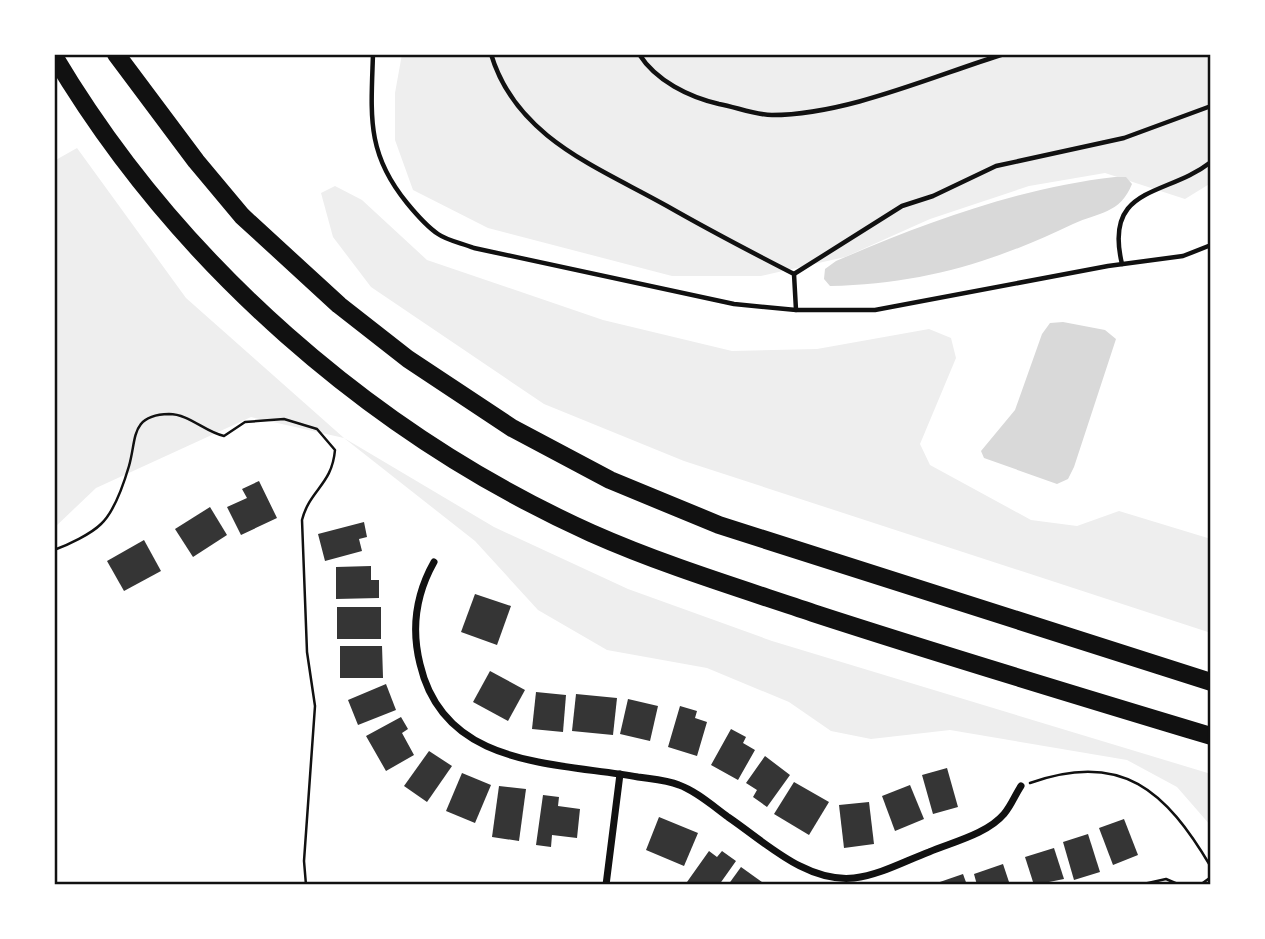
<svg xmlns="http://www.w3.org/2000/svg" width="1265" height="939" viewBox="0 0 1265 939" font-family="Overpass,sans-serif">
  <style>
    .green { fill: #eee }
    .water { fill: #d9d9d9 }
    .building { fill: #353535 }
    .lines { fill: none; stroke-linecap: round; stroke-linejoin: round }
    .path { stroke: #111; stroke-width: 2.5 }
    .service { stroke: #111; stroke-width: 4.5 }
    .minor { stroke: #111; stroke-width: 7 }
    .motorway { stroke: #111; stroke-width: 18 }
    .neatline { fill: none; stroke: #111; stroke-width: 2.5 }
  </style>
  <rect width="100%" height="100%" fill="#fff"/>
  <g class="green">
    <polygon points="402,54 1211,54 1211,183 1185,199 1105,173 1029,186 930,219 845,257 761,276 672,276 488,228 413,190 395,140 395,93"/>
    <polygon points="77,148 186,298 344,438 494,527 628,589 772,641 1211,774 1211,826 1177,787 1127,760 950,730 871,739 831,731 789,702 707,668 607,650 538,610 475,541 344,438 251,417 96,488 54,528 54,161"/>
    <polygon points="335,186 362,200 427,260 603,320 732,351 817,349 929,329 951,338 956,358 920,444 930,465 1031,520 1077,526 1119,511 1211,539 1211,633 684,461 544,404 371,287 333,237 321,193"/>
  </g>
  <g class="water">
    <path d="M1115,177h11l6,7c-12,30 -33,28 -59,40 -81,39 -153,60 -243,62l-6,-7 1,-10 11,-8c89,-38 182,-73 279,-84z"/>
    <polygon points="1063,322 1105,330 1116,339 1074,467 1068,479 1057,484 984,458 981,451 1015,410 1042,334 1050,323"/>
  </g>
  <g class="building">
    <polygon points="259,481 277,518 241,535 227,507 247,498 242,489"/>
    <polygon points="210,507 227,535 193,557 175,529"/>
    <polygon points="364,522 367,537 359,539 362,551 325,561 318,534"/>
    <polygon points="144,540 161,571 124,591 107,561"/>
    <polygon points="371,566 371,580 379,580 379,598 336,599 336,567"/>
    <polygon points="475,594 511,606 497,645 461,632"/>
    <rect x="337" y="607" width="44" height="32"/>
    <polygon points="340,646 382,646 383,678 340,678"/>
    <polygon points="490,671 525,690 508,721 473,702"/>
    <polygon points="386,684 396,710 358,725 348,700"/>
    <polygon points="536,692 566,695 563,732 532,729"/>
    <polygon points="576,694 617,698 613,735 572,731"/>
    <polygon points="628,699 658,706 650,741 620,734"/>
    <polygon points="680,706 697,711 695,718 707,722 697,756 668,747"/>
    <polygon points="401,717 408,729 402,733 414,755 386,771 366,736"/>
    <polygon points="731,729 746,737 743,743 755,750 738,780 711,765"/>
    <polygon points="429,751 452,766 427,802 404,786"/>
    <polygon points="765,756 790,775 767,807 753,797 757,790 746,783"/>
    <polygon points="947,768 958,807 933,814 922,775"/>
    <polygon points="462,773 491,785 475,823 446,811"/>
    <polygon points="794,782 829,802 809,835 774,814"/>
    <polygon points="910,785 924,819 895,831 882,796"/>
    <polygon points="499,786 526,789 519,841 492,837"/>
    <polygon points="543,795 559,797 558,806 580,809 577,838 552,835 551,847 536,845"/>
    <polygon points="869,802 874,844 844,848 839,805"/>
    <polygon points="659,817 698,833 684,866 646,850"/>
    <polygon points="1124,819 1138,855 1113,865 1099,828"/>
    <polygon points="1088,834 1100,872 1074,880 1063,842"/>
    <polygon points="1054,848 1064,879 1034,885 1025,857"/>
    <polygon points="709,851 717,857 722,851 736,861 719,885 690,885 687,882"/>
    <polygon points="1003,864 1010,885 977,885 974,874"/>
    <polygon points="741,867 766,885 728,885"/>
    <polygon points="963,874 967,885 934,885 934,884"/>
  </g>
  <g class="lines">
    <g class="path">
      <path d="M54,550c14,-5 37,-16 47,-26 14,-13 23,-41 28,-58 8,-28 1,-51 40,-52 20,0 36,18 55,22l21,-14 39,-3 33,10 18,21c-3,35 -25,39 -33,70l5,132 8,54 -11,155 2,24"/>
      <path d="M1030,783c92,-33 136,8 181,84"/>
      <polyline points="1139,885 1166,879 1180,885"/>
      <polyline points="1200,885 1211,877"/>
    </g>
    <g class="service">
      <path d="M373,54c-2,62 -7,99 34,149 9,11 19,23 31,31 10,7 24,9 36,14l260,56 62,6h79l233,-44 75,-10 28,-11"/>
      <path d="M491,54c25,84 107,113 176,152 42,24 84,46 127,68l2,36"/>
      <path d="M639,54c17,27 50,43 80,50 17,3 36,11 53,11 74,0 161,-39 232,-61"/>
      <path d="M1122,264c-19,-79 44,-67 89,-102"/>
      <polyline points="794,274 902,206 933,196 996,166 1124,138 1211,106"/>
    </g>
    <g class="minor">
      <path d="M434,562c-18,32 -23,66 -14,102 24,104 134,98 218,113 13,2 29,3 41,8 17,6 34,21 49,32 37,25 78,66 126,61 26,-3 51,-17 75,-26 24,-10 58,-18 75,-38 7,-8 11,-19 17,-28"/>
      <polyline points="606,885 620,774"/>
    </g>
    <g class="motorway">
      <polyline points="116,54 196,161 242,216 339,305 408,359 512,428 610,480 719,525 1211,682"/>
      <path d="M54,56c123,207 318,378 537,477 72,32 148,55 222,80 132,43 265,83 398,123"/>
    </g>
  </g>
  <rect width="1265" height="939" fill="none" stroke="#ffffff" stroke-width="112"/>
  <rect x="56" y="56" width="1153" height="827" class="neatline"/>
</svg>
